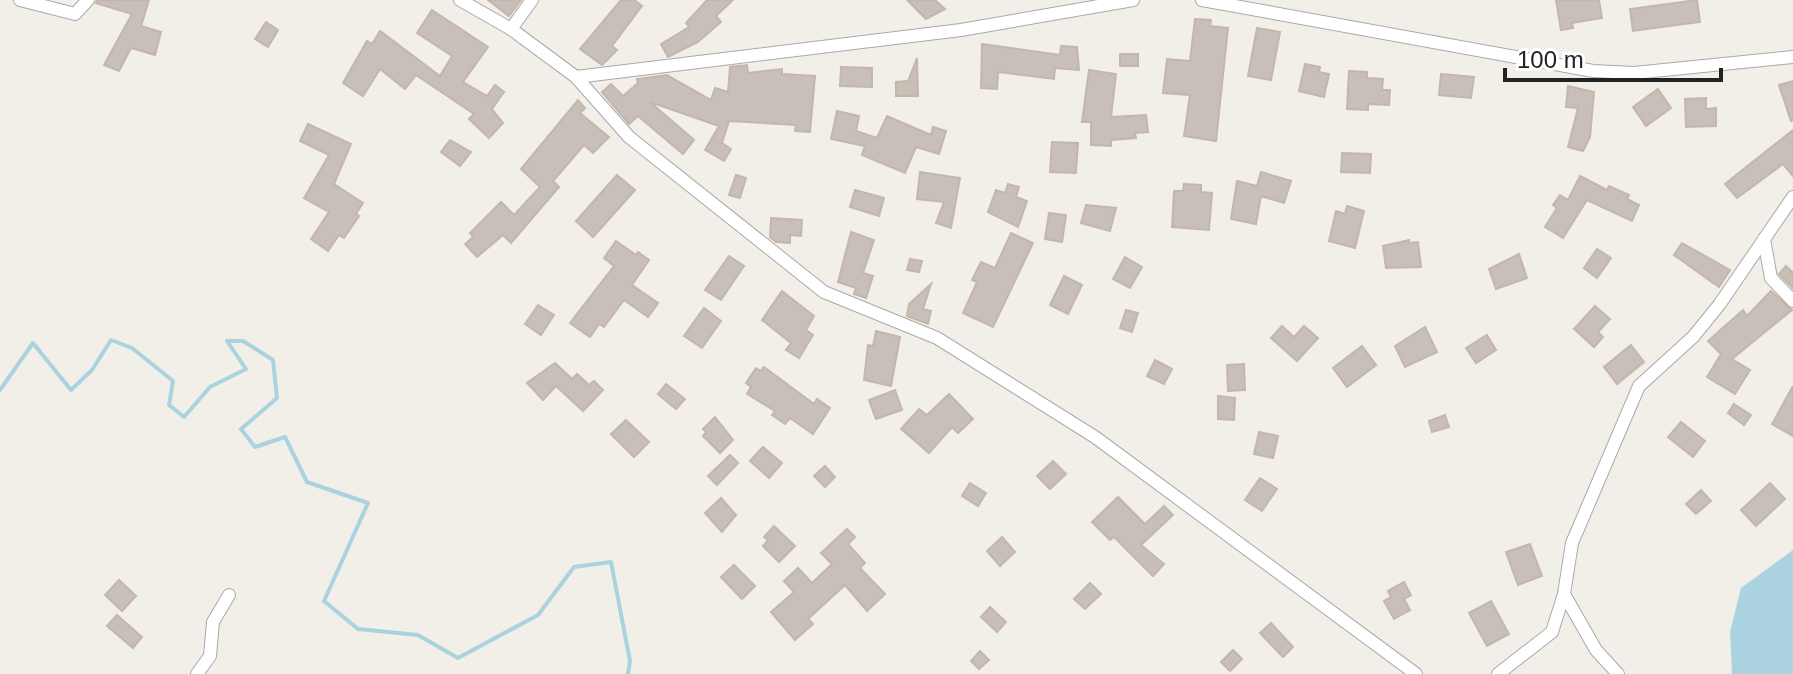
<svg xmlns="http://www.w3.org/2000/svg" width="1793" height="674" viewBox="0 0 1793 674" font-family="Helvetica,sans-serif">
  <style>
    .water { fill: #aad3df }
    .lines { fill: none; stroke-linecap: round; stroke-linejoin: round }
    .stream { stroke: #aad3df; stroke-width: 4 }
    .building { fill: #c7bfb8; stroke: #c4b6ab; stroke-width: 2 }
    .minor-casing { stroke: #a9a9a9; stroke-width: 14 }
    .minor { stroke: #fff; stroke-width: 12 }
  </style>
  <rect width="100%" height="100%" fill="#f2efe9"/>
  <polygon class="water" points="1793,550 1793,674 1732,674 1730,632 1741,588"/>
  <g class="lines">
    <polyline class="stream" points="0,390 33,343 71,390 92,370 111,340 132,348 173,381 169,405 184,417 210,387 246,369 227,341 243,341 273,360 277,398 241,429 255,447 285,437 307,482 368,503 324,601 358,629 418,635 458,658 538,615 574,567 611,562 630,661 628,674"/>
  </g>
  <g class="building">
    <polygon points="97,0 149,0 141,26 161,32 155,55 131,48 119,71 104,65 132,14 96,3"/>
    <polygon points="488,0 521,0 509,16"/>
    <polygon points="621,0 634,0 642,6 612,46 617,50 602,65 580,49"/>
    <polygon points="707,0 733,0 716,16 721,22 698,42 668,57 661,44 689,27 686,23"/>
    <polygon points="907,0 935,0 945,9 926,19"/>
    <polygon points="1556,0 1599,0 1602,18 1572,23 1573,28 1561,30"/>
    <polygon points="1697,0 1700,22 1633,31 1630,9"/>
    <polygon points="432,10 488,47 463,82 487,96 495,85 504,92 492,109 503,123 489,138 469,119 474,114 416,75 405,89 380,69 363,96 343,83 367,41 372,44 380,31 440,76 452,56 417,33"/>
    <polygon points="1195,19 1211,20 1210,26 1228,28 1216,141 1184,136 1190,95 1163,93 1167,59 1190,61"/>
    <polygon points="266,22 278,30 268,47 255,39"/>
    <polygon points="1257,28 1280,32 1271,80 1248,76"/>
    <polygon points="982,44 1060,55 1061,46 1077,47 1079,70 1055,68 1054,79 998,72 997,89 981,88"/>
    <rect x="1120" y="54" width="18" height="12"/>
    <polygon points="917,58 918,96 896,96 896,82 908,81"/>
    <polygon points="1305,64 1320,67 1319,72 1329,74 1324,97 1299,91"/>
    <polygon points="747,65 748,73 782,69 782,74 815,76 810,132 795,131 796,125 729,121 722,143 731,149 724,161 705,150 719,126 650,102 694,140 683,154 638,116 629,124 602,92 611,84 623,96 638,83 637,79 667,75 711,100 715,88 728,92 730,67"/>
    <polygon points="841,67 872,68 872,87 840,86"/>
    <polygon points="1089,70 1116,74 1111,117 1146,115 1148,132 1135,133 1136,138 1111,140 1111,146 1091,145 1091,122 1082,122"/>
    <polygon points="1349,71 1367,72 1367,78 1383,79 1382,90 1390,90 1389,105 1368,104 1368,110 1347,109"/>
    <polygon points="1441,74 1474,77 1471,98 1439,95"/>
    <polygon points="1793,81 1793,120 1791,121 1779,85"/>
    <polygon points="1568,86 1594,92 1590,137 1583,151 1568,147 1578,108 1566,107"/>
    <polygon points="1658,89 1671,108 1646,126 1633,107"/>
    <polygon points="1706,98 1706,109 1716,108 1716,126 1686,127 1685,99"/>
    <polygon points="578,100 585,108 580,113 609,137 593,153 584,145 553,181 559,187 511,243 503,235 477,257 465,244 473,237 470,233 501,202 514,215 540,187 521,169"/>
    <polygon points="837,111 859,116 856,131 877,138 887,116 931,135 933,127 946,131 939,154 916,147 905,173 862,155 865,146 831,139"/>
    <polygon points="308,124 351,144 334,184 363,203 356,214 359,216 344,238 339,235 328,251 311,239 329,212 304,198 329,155 300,141"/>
    <polygon points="1793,130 1793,176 1783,164 1737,198 1725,184"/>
    <polygon points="450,140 471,152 460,166 441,152"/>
    <polygon points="1052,142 1078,143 1076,173 1050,172"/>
    <polygon points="1342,153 1371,154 1370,173 1341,172"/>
    <polygon points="920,172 960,178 951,228 936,223 944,202 917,199"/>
    <polygon points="1261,172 1291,181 1284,203 1261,196 1256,224 1231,219 1237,181 1257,186"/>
    <polygon points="617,175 635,190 593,237 576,221"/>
    <polygon points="736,175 746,178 740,198 729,195"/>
    <polygon points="1580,176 1607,190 1609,186 1629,195 1627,199 1639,205 1632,221 1587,200 1563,238 1545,227 1557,208 1553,205 1560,195 1568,200"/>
    <polygon points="1008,184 1019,187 1016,197 1027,201 1018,227 988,212 996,190 1005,193"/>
    <polygon points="1184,184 1201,185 1201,192 1212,193 1209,230 1172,227 1174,191 1183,191"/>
    <polygon points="855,190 884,198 879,216 850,207"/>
    <polygon points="1086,205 1116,208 1110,231 1081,223"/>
    <polygon points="1347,206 1364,211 1355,248 1329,241 1336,211 1345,214"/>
    <polygon points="1049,213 1066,215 1062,242 1045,239"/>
    <polygon points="771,218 802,220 801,236 790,235 790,243 776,242 770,237"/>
    <polygon points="851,232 874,240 863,273 873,276 866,298 854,294 856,288 838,282"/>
    <polygon points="1011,233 1033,243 993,327 963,313 977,282 972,280 981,262 995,268"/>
    <polygon points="1409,240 1409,243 1418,242 1421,267 1386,268 1383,246"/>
    <polygon points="616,241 636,255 638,252 649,260 632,285 658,303 648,317 624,300 604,327 599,324 590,337 570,323 614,266 604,258"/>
    <polygon points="1682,243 1730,270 1719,287 1674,255"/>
    <polygon points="1597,249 1611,258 1597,278 1584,268"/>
    <polygon points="1519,254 1527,278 1496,289 1489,269"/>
    <polygon points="729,256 744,266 721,300 705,290"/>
    <polygon points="1125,257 1142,267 1130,288 1113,279"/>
    <polygon points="910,259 922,261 919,272 907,270"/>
    <polygon points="1786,266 1793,273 1793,288 1779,274"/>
    <polygon points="1064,276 1082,285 1068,314 1050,305"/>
    <polygon points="931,284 923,309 931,311 928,324 907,316 909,304"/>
    <polygon points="782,291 814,316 806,330 813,335 799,358 786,350 791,343 762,320"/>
    <polygon points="1771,291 1792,310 1732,359 1750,370 1735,394 1707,377 1721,354 1708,341 1743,310 1747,316"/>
    <polygon points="538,305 554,315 541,335 525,324"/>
    <polygon points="1595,306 1610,319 1598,332 1603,337 1594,347 1574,329"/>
    <polygon points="704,308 721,321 702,348 684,336"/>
    <polygon points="1126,310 1138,313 1132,332 1120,328"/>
    <polygon points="1282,326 1294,337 1304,326 1318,338 1297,361 1271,338"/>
    <polygon points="1425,327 1437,352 1405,367 1395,346"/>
    <polygon points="876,331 900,337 891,386 864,380 868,345 873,346"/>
    <polygon points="1487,335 1496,350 1476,363 1466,348"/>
    <polygon points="1631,345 1644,362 1617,384 1604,367"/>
    <polygon points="1362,346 1376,365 1347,387 1333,368"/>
    <polygon points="1155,360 1172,369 1164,384 1147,376"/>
    <polygon points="555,363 572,379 577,374 589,385 594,381 603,390 583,411 556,386 543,400 527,383"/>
    <polygon points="1244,364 1245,390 1228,391 1227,365"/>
    <polygon points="764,367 814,404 817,399 830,408 813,434 790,418 785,424 772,415 775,411 747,394 751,387 746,383 756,368 761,371"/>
    <polygon points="666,384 685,399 676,409 658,394"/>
    <polygon points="1793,386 1793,436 1772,424"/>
    <polygon points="895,390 902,410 876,419 869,400"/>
    <polygon points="949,394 973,419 958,433 952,427 929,453 901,429 919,409 927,415"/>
    <polygon points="1218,396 1235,398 1234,420 1218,419"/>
    <polygon points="1734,404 1751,415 1744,425 1728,413"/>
    <polygon points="1445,415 1449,427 1432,432 1429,421"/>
    <polygon points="715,417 733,440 720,453 703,436 706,432 703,429"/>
    <polygon points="626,420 649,442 634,457 611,434"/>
    <polygon points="1681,422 1705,441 1693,457 1668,437"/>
    <polygon points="1259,432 1278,436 1273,458 1254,454"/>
    <polygon points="763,447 782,463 769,478 750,461"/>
    <polygon points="730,455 738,463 717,485 708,476"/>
    <polygon points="1053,461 1066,474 1050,489 1037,476"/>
    <polygon points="825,466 835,477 825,487 814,476"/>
    <polygon points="1260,478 1277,489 1262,511 1245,500"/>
    <polygon points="970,483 986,493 978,506 962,496"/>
    <polygon points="1770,483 1785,499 1756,526 1741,510"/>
    <polygon points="1701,490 1711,501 1696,514 1686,504"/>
    <polygon points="1118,497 1145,524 1164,506 1173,515 1141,545 1164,564 1153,576 1114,537 1110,540 1092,522"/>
    <polygon points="721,498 736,515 722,532 705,513"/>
    <polygon points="774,526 795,546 779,562 763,546 768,540 764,537"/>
    <polygon points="847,529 855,537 848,544 865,563 860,568 885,594 867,611 845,585 808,619 813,624 795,640 771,612 794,592 784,581 798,568 812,583 832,564 821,553"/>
    <polygon points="1002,537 1015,552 1000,566 987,551"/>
    <polygon points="1530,544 1542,576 1518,585 1506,552"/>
    <polygon points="734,565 755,586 742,599 721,577"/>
    <polygon points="119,580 136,596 122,611 105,595"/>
    <polygon points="1404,582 1411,595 1404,599 1410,610 1394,619 1384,601 1391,597 1388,591"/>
    <polygon points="1090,583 1101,594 1085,609 1074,599"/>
    <polygon points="1491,601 1509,634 1487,646 1469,613"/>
    <polygon points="990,607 1006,622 997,632 981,617"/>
    <polygon points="117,615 142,637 133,648 107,626"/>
    <polygon points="1271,623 1293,647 1283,657 1260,633"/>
    <polygon points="1233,650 1242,659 1230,671 1221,662"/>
    <polygon points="980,651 989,660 979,669 971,661"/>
  </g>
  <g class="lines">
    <g class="minor-casing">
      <g id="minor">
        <polyline points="20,0 75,14 88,0"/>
        <polyline points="460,0 511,29 576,77 629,137 824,292 937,338 1095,437 1416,674"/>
        <polyline points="1202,0 1593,71 1634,73 1793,57"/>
        <polyline points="511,29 532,0"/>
        <polyline points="576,77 961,30 1133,0"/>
        <polyline points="1764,239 1771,278 1793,301"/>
        <polyline points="1564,594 1596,650 1618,674"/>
        <polyline points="197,674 210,656 213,622 229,595"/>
        <polyline points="1498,674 1552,632 1564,594 1572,543 1639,386 1693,337 1719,305 1793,197"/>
      </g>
    </g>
    <use href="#minor" class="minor"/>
  </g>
  <path d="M1505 68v12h216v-12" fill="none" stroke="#222222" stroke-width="4"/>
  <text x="1517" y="68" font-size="24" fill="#222222" stroke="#ffffff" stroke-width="6" paint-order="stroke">100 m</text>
</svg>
